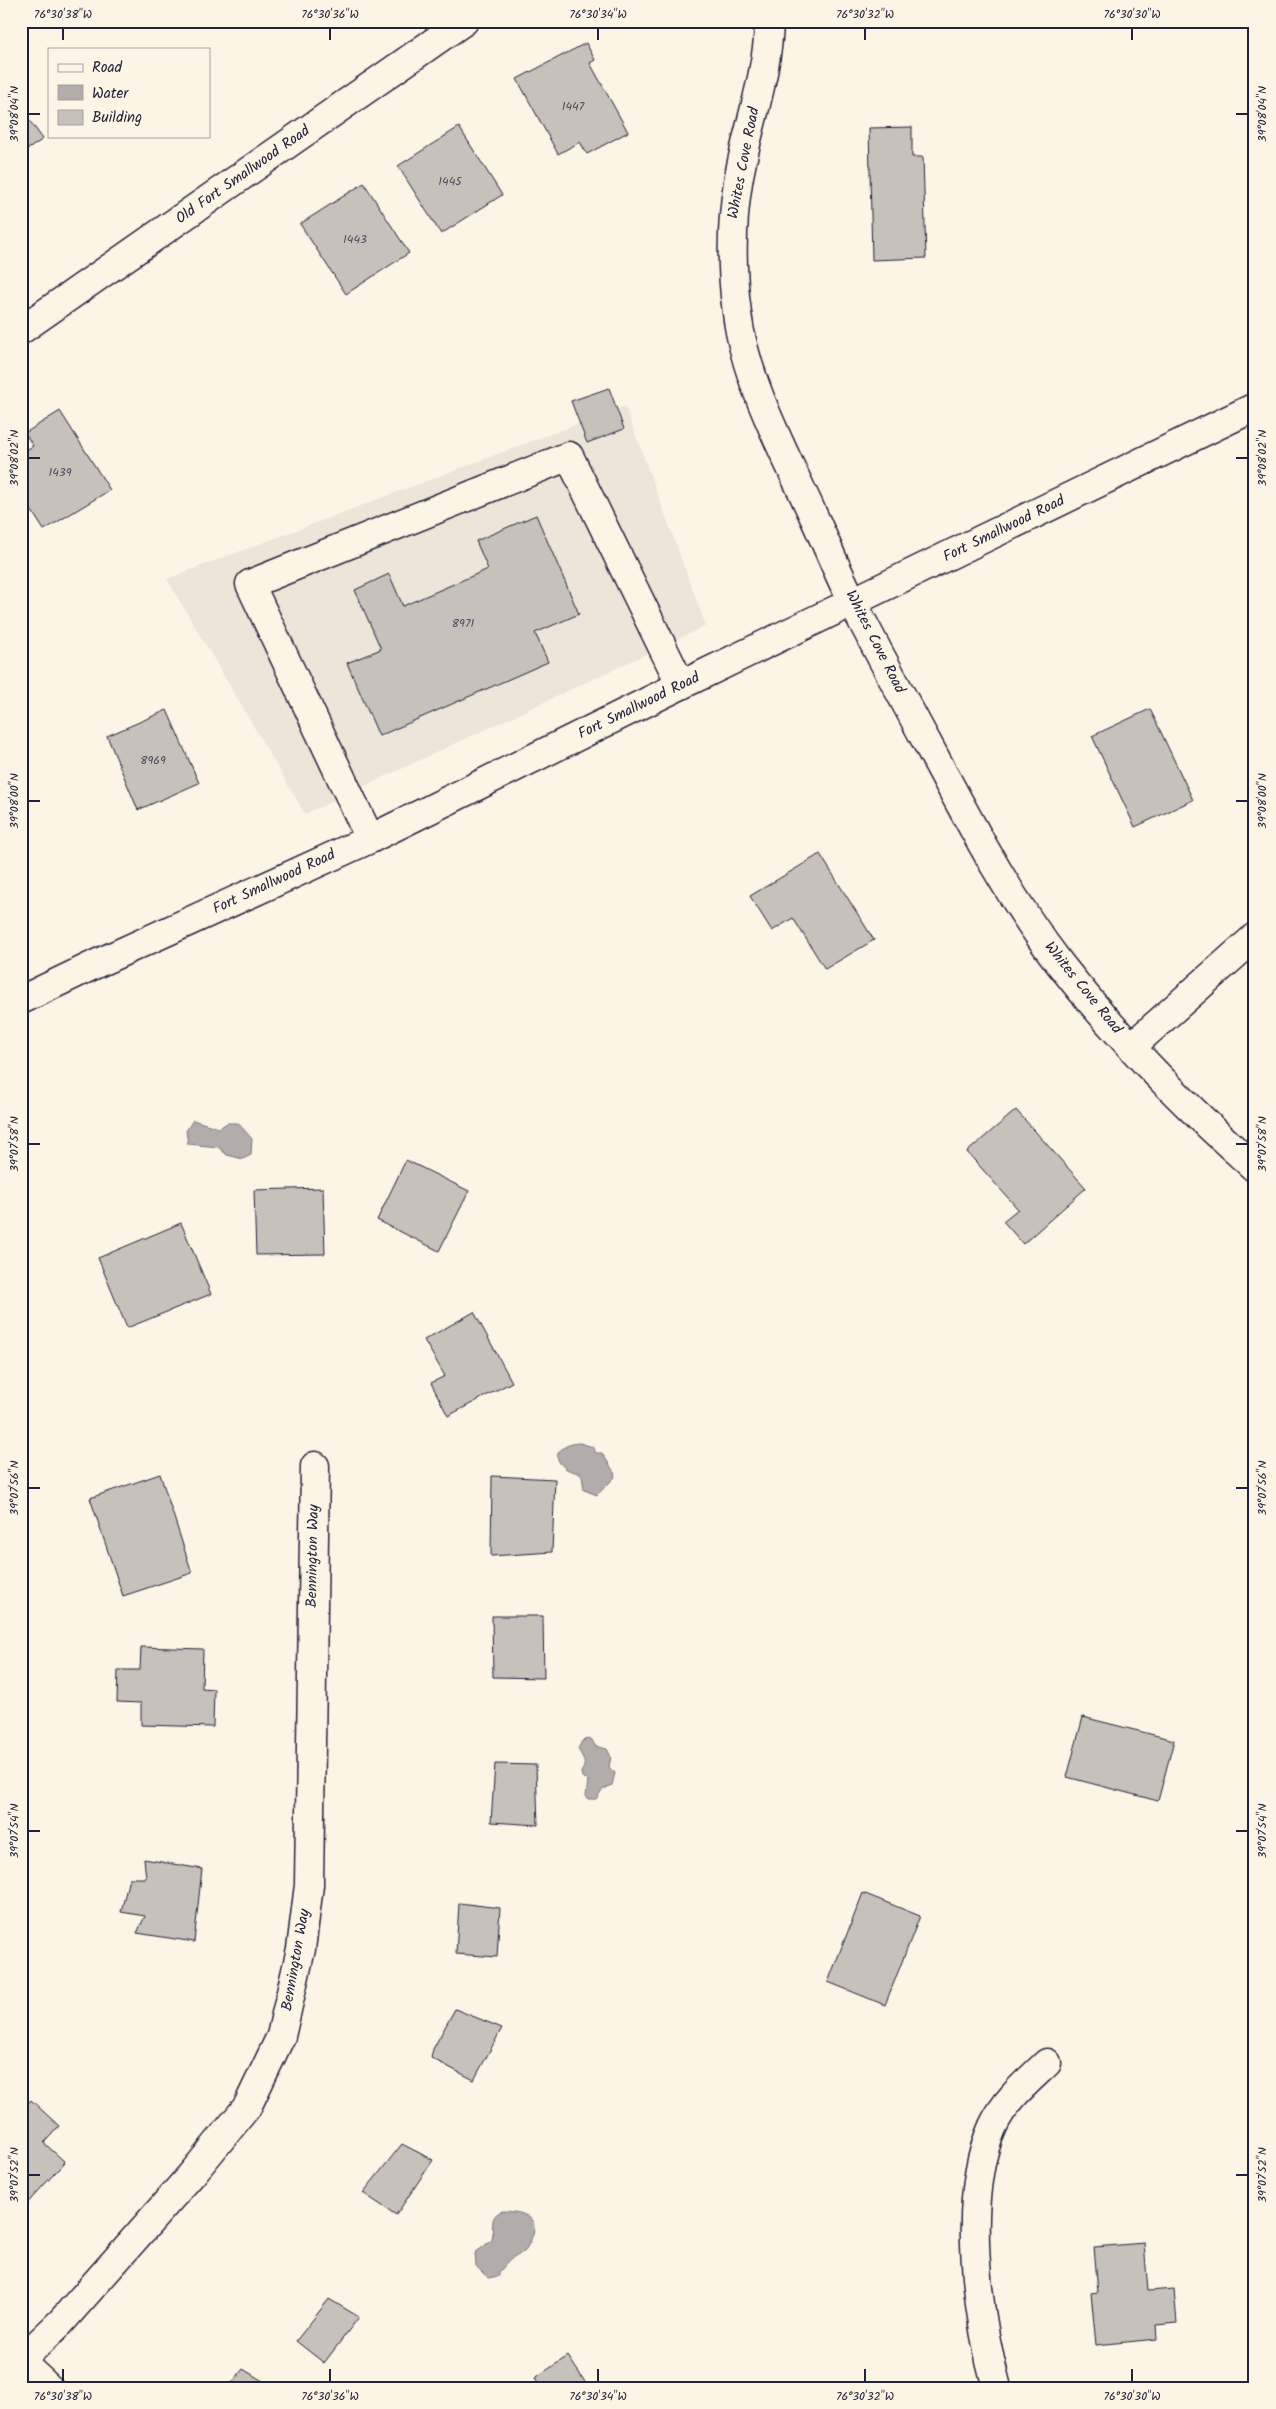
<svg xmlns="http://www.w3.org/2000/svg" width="1276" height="2409" viewBox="0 0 1276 2409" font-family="Kalam,sans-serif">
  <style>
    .built { fill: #ece5d8 }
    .water { fill: #b2adab; stroke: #78757e }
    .building { fill: #c6c1bb; stroke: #22223b }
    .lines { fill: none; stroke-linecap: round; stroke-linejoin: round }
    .minor-casing { stroke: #22223b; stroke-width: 31 }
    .major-casing { stroke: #22223b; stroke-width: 31 }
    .minor { stroke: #fcf5e5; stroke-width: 28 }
    .major { stroke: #fcf5e5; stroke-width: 28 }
    .ticks { fill: none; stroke: #22223b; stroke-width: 2 }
    .labels { text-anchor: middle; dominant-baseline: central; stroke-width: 4; stroke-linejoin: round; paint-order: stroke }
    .number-label { font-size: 12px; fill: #4b4a5b }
    .street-label { font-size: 15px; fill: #22223b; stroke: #fcf5e5 }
    .neatline { fill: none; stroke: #22223b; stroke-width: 2 }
    .ticks-label { font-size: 12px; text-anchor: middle; fill: #22223b }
  </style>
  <rect width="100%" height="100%" fill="#fcf5e5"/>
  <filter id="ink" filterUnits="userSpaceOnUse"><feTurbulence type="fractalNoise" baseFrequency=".02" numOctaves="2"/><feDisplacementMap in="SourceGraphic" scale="10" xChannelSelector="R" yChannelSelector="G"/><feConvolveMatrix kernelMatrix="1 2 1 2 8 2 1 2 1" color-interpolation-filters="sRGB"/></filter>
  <g filter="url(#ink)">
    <polygon class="built" points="625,406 706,626 305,814 167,579"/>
    <g class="water">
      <polygon points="193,1120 219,1128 227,1123 238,1123 252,1139 251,1155 243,1159 227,1155 218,1147 188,1144 186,1131"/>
      <path d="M580,1443l13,4 3,6h6l12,19 1,5 -18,18 -13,-5 -2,-14c-5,-5 -13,-4 -18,-9 -17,-14 3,-24 16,-24z"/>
      <path d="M588,1739l4,1 3,6 12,3 4,8 -2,10 6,6 -3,12 -10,5 -6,9h-8l-2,-3 2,-16 -6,-3 -1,-5c7,-9 1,-15 -3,-23l4,-8z"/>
      <path d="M503,2211c33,1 39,14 21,41 -12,3 -17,12 -25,20v4l-11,2 -12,-12 -1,-13 17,-13c2,-12 -4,-25 11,-29z"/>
    </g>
    <g class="building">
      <polygon points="586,43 595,60 590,63 628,132 587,154 580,142 558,154 517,79"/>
      <polygon points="21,109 43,139 21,154"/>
      <polygon points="459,127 502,195 441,234 398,166"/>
      <polygon points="912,127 912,157 923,157 926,258 872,260 869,128"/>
      <polygon points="364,183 409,253 346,294 300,224"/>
      <polygon points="609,388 624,429 587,443 571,401"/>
      <polygon points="60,411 110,490 44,530 21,494 21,453 33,446 25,433"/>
      <polygon points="536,515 579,614 535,633 548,662 379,736 347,663 381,649 355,590 389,574 403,606 488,569 476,541"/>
      <polygon points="1150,709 1193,800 1135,827 1092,736"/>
      <polygon points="167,710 199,783 138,810 107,736"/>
      <polygon points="820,854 874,940 825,969 793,918 772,931 750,896"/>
      <polygon points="1016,1110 1086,1188 1023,1244 1003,1221 1018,1209 967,1152"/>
      <polygon points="406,1160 469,1191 439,1251 377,1220"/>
      <polygon points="323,1188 325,1254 256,1255 254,1190"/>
      <polygon points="181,1223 211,1294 127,1328 98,1258"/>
      <polygon points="474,1312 512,1382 448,1416 431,1383 445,1376 424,1340"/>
      <polygon points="160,1474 192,1573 123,1596 90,1498"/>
      <polygon points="492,1476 555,1479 552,1552 491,1556"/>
      <polygon points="492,1616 543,1616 544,1678 493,1677"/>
      <polygon points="141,1647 203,1649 202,1688 214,1689 213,1727 141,1725 141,1703 117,1702 118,1670 140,1670"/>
      <polygon points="1083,1717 1174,1740 1158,1801 1067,1777"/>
      <polygon points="495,1764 536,1765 538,1825 491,1822"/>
      <polygon points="144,1859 202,1869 194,1942 137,1933 145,1916 121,1912 129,1878 146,1878"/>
      <polygon points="863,1893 920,1916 885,2005 828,1982"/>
      <polygon points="459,1903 500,1908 497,1957 456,1954"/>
      <polygon points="1255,1980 1255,2006 1250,1981"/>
      <polygon points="455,2009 502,2028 474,2080 431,2058 433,2049"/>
      <polygon points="31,2100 59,2126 44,2143 65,2162 21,2210 21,2111"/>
      <polygon points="402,2144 433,2160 396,2215 363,2193"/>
      <polygon points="1144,2243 1148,2291 1174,2289 1177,2323 1156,2325 1157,2339 1096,2345 1091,2293 1098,2292 1094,2247"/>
      <polygon points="329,2299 359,2317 324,2363 296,2341"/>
      <polygon points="568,2356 589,2388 542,2388 535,2378"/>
      <polygon points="243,2369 266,2383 261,2388 228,2388"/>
    </g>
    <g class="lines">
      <g class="minor-casing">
        <g id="minor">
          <path d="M769,21c-1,55 -22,107 -31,161 -7,44 -7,87 -1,131 8,68 48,140 76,202 14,30 26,61 41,90 25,49 51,97 77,145 39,73 78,148 129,214 58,74 124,141 195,204"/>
          <polyline points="21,330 464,21"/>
          <polyline points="370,839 250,584 569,456 681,685"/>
          <polyline points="1131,1047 1255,937"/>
          <polyline points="21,2360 61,2322 192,2174 247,2107 281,2036 301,1949 309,1885 315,1466"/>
          <polyline points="21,2362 49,2388"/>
          <path d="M997,2388c-20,-73 -36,-192 -4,-262 12,-26 34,-44 54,-63"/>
        </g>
      </g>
      <g class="major-casing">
        <polyline id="major" points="21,1000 98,963 370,839 681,685 1255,407"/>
      </g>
      <use href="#minor" class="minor"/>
      <use href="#major" class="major"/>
    </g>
  </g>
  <path class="ticks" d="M63,28v12M330,28v12M598,28v12M865,28v12M1132,28v12M28,114h12M1236,114h12M28,458h12M1236,458h12M28,801h12M1236,801h12M28,1144h12M1236,1144h12M28,1488h12M1236,1488h12M28,1831h12M1236,1831h12M28,2175h12M1236,2175h12M63,2369v13M330,2369v13M598,2369v13M865,2369v13M1132,2369v13"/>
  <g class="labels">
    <g class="number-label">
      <text x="573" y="106">1447</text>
      <text x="450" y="181">1445</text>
      <text x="355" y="239">1443</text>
      <text x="60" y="472">1439</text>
      <text x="463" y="623">8971</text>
      <text x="153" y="760">8969</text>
    </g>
    <g class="street-label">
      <text transform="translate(744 163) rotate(-79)">Whites Cove Road</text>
      <text transform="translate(243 175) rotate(-35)">Old Fort Smallwood Road</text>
      <text transform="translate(1004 529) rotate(-26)">Fort Smallwood Road</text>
      <text transform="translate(875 642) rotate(63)">Whites Cove Road</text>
      <text transform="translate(639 706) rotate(-26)">Fort Smallwood Road</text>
      <text transform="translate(274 882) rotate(-25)">Fort Smallwood Road</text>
      <text transform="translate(1083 988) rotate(51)">Whites Cove Road</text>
      <text transform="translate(313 1556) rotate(-89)">Bennington Way</text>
      <text transform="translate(296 1960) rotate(-80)">Bennington Way</text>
    </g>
  </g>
  <rect width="1276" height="2409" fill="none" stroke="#fcf5e5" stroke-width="55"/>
  <rect x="48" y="48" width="162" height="90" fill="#fcf5e5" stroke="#a5a1a1"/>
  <rect x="58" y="64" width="25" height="8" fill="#fcf5e5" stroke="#a5a1a1"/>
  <text x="92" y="72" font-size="15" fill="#22223b">Road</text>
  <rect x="58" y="85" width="25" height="15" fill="#b2adab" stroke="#a5a1a1"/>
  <text x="92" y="98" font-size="15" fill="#22223b">Water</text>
  <rect x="58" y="110" width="25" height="15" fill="#c6c1bb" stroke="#a5a1a1"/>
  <text x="92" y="122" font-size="15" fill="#22223b">Building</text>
  <rect x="28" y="28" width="1220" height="2354" class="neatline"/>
  <g class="ticks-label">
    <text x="63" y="18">76°30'38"W</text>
    <text x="330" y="18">76°30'36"W</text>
    <text x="598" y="18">76°30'34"W</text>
    <text x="865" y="18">76°30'32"W</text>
    <text x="1132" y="18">76°30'30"W</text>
    <text transform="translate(14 114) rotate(-90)" y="4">39°08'04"N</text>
    <text transform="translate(1262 114) rotate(-90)" y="4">39°08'04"N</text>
    <text transform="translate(14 458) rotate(-90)" y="4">39°08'02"N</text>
    <text transform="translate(1262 458) rotate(-90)" y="4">39°08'02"N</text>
    <text transform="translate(14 801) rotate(-90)" y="4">39°08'00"N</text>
    <text transform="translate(1262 801) rotate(-90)" y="4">39°08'00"N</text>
    <text transform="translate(14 1144) rotate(-90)" y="4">39°07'58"N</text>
    <text transform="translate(1262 1144) rotate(-90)" y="4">39°07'58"N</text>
    <text transform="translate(14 1488) rotate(-90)" y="4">39°07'56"N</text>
    <text transform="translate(1262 1488) rotate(-90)" y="4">39°07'56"N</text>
    <text transform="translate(14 1831) rotate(-90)" y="4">39°07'54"N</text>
    <text transform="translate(1262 1831) rotate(-90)" y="4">39°07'54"N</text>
    <text transform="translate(14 2175) rotate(-90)" y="4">39°07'52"N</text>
    <text transform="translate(1262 2175) rotate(-90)" y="4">39°07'52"N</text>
    <text x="63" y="2400">76°30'38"W</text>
    <text x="330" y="2400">76°30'36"W</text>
    <text x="598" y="2400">76°30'34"W</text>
    <text x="865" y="2400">76°30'32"W</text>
    <text x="1132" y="2400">76°30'30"W</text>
  </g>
</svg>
